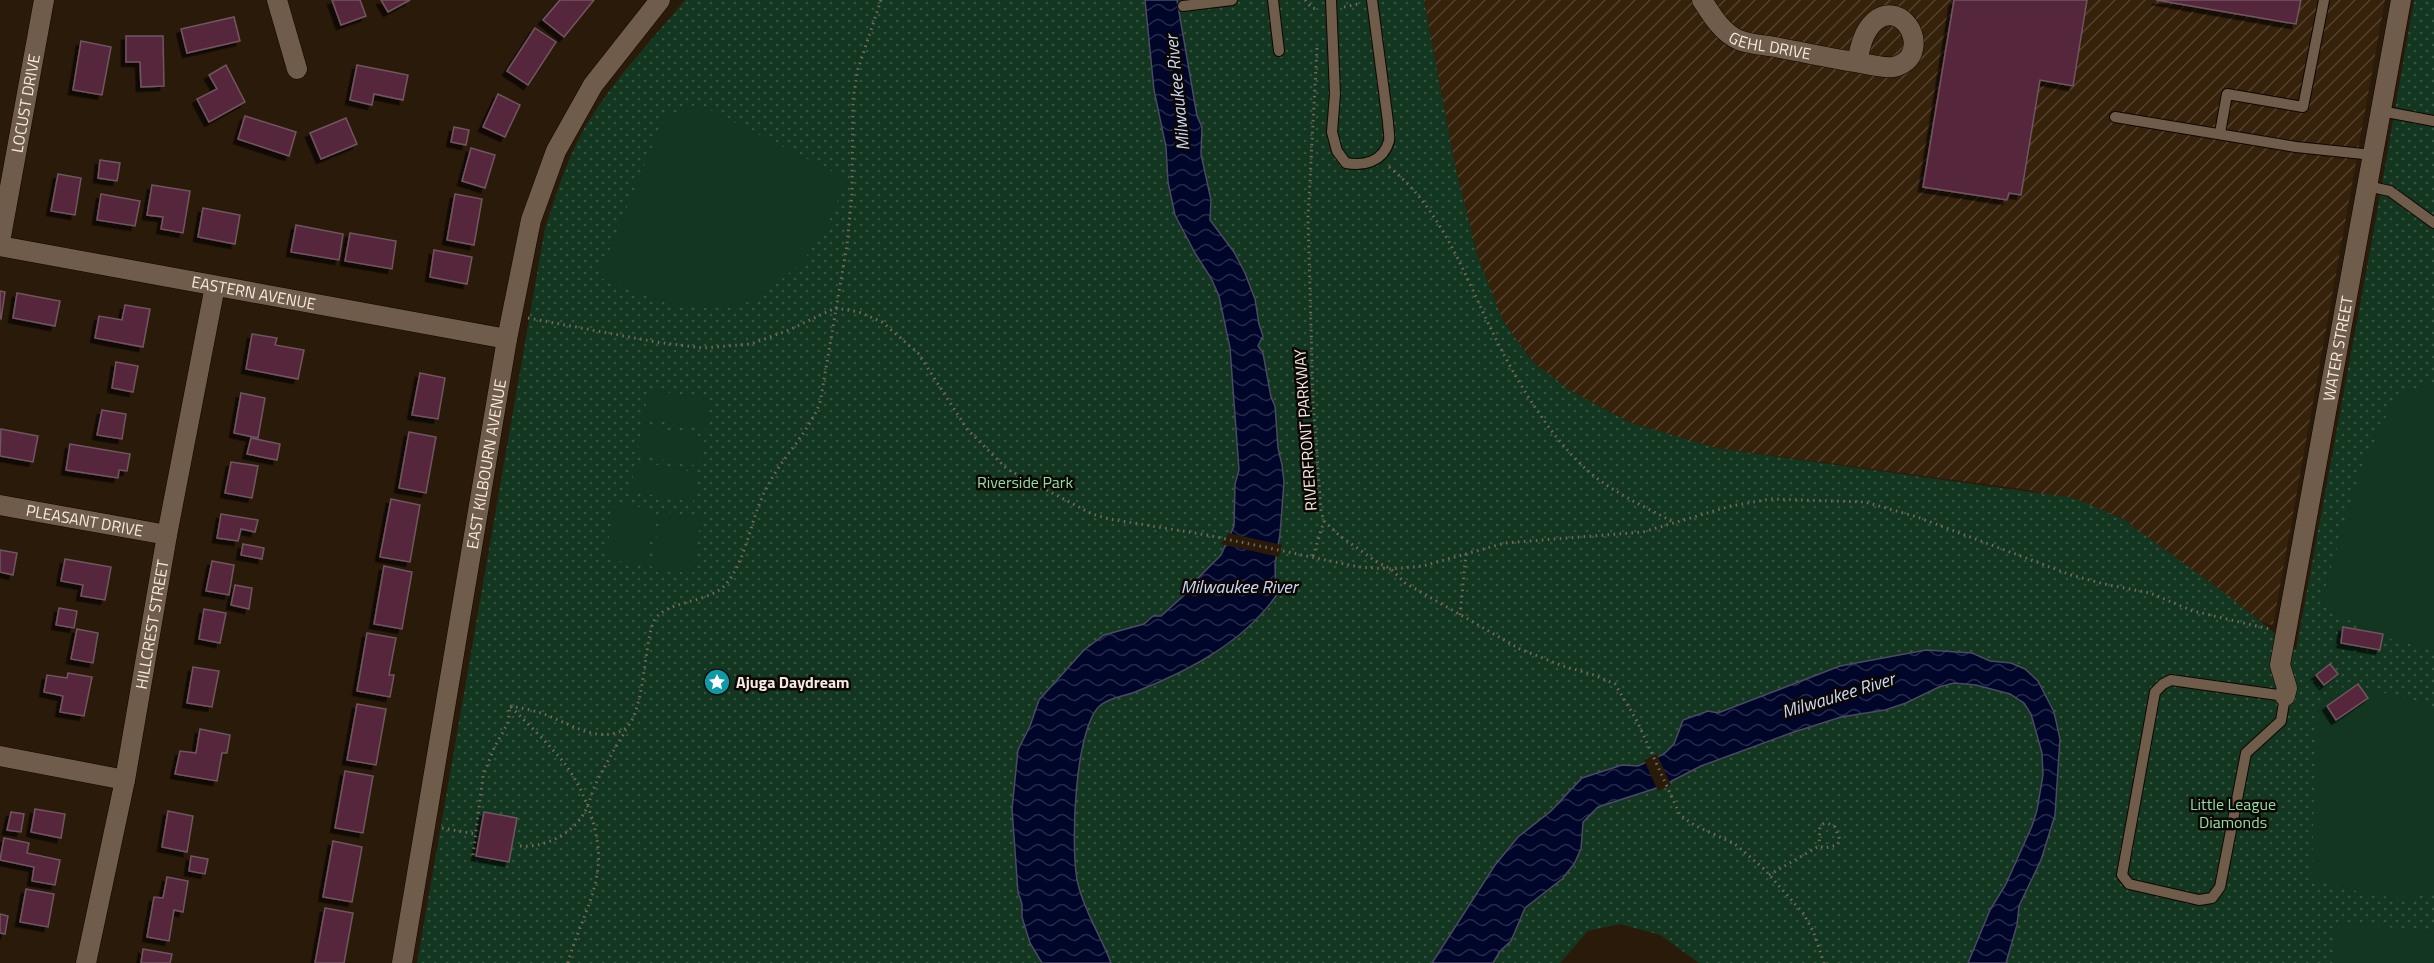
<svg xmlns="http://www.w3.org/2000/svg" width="2434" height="963" viewBox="0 0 2434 963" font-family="'Titillium Web',sans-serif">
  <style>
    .industrial { fill: url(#industrial-furrows) }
    .green { fill: url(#green-dots) }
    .pitch { fill: #12361f }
    .water { fill: url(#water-waves); stroke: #4a4a61; stroke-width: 1.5 }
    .pier { fill: #2a1a0a }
    .building { fill: #57263c; stroke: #705660; stroke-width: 1.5; filter: url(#shadow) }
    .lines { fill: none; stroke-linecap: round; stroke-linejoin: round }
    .lane-casing { stroke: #120500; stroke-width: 12 }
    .street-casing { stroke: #120500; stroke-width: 21 }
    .path { stroke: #78695c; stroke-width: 3; stroke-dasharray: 1.5 4.5; stroke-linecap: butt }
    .lane { stroke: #6f5c4a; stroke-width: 10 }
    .street { stroke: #6f5c4a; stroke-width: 20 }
    .labels { text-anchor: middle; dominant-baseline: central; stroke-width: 5; stroke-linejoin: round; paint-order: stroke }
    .street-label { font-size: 16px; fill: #f6eae0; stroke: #0d0703 }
    .park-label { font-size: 16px; fill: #90dda6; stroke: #0d0703 }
    .poi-label { font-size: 16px; font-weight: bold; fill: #f6eae0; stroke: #0d0703; text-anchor: start }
    .water-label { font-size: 18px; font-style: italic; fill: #cbd9f6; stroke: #0d0703 }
  </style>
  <defs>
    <pattern id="industrial-furrows" width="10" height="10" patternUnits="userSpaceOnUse" patternTransform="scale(1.5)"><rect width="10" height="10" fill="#36210b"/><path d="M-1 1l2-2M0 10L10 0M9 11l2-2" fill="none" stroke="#54412e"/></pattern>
    <pattern id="green-dots" width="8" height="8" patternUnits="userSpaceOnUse" patternTransform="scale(1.5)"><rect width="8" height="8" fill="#12361f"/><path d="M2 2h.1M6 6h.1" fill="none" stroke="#35533f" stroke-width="1.8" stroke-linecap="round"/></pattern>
    <pattern id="water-waves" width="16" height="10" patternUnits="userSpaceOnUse" patternTransform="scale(1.5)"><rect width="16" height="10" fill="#00052a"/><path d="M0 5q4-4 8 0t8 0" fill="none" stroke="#262a49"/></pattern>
    <filter id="shadow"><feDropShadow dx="-4.5" dy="4.5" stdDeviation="0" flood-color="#0009"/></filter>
  </defs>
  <rect width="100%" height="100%" fill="#2a1a0a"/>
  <polygon class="industrial" points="1424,0 2385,0 2273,625 2263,623 2123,519 2029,490 1716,448 1631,423 1571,391 1532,361 1503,321 1477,254 1455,165"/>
  <path class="green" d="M685,0h739l31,165 22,89 26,67 29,40 39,30 60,32 85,25 358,50 49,21 107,78 66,53 80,-432 38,-218h20v963h-735l-39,-28 -40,-11 -32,7 -28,32h-1143l128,-735c12,-36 23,-73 43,-106 27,-44 64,-82 97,-122z"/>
  <g class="pitch">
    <polygon points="698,104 847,179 828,223 804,260 773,287 742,305 709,308 666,303 598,277 665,116"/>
    <polygon points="2434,383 2434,651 2377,635 2320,605 2360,471 2396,396"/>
    <polygon points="649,389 711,400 706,430 643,418"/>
    <polygon points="642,425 705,437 699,466 637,455"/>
    <polygon points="636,461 698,473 693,502 630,491"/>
    <polygon points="615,503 656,510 646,565 605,559"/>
    <polygon points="661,511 701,518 692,574 651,567"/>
    <polygon points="2349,683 2434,707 2434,893 2407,899 2367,894 2312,879 2316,708"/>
    <polygon points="2336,922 2434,932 2434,963 2333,963"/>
  </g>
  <g class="water">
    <path d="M1145,0h32l20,116 5,11 -1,27 10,46 -1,20 24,32 11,21 10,26 4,25 4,12 -5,10 5,7 8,44 4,9 3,42 4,17 2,17 -4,52 -5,30 1,32c-33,46 -84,73 -136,94 -12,6 -26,6 -38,14 -28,18 -32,149 -24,180 7,29 23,52 33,79h-69l-12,-20 -8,-26v-13l-4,-12 -6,-83 6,-59 12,-24 9,-26 45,-50 20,-15 40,-11 9,-8h8l30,-27 7,-11 23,-23 13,-29 1,-42 4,-14 -9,-122 -11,-52 -8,-18 -16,-25 -20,-38 -7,-33 -2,-35 -12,-57z"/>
    <polygon points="1926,650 1972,653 1990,661 2011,663 2025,669 2038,681 2054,712 2060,739 2055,815 2041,860 2019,906 2017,925 2006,963 1968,963 1990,910 2006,884 2032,826 2037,810 2043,775 2042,753 2031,714 2024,703 2010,694 1976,685 1954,683 1939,687 1906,703 1885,710 1841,717 1791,733 1701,766 1660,787 1598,807 1583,822 1581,849 1574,864 1562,879 1525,908 1511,941 1500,951 1493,963 1432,963 1495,865 1518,837 1551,811 1582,778 1622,765 1638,766 1664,754 1674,744 1683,720 1708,711 1718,713 1840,666"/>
  </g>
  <g class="pier">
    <polygon points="1229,533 1282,545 1279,557 1221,544"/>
    <polygon points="1657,754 1671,785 1658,791 1644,760"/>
  </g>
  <g class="building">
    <polygon points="332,0 360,0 366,16 341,25"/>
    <polygon points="381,0 410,0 388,12"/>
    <polygon points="560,0 594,0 564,37 543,20"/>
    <polygon points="1954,0 2087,0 2073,86 2040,80 2021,195 2009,193 2007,200 1923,187"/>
    <polygon points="2156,0 2301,0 2296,24"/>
    <polygon points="234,17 240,41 187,53 181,29"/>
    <polygon points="535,28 556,42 528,85 507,71"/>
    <polygon points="126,36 163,36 164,86 141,87 140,62 126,62"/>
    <polygon points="81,41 111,47 102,95 73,90"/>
    <polygon points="226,65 245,102 209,122 197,99 217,89 209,75"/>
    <polygon points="357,65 408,75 403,100 374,94 372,105 350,100"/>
    <polygon points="498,94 520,105 505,137 483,127"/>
    <polygon points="245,116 296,132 289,156 238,139"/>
    <polygon points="346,118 357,144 321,159 310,133"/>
    <polygon points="454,127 469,130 466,145 451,142"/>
    <polygon points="471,148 495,155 485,188 462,181"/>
    <polygon points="100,160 120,163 117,181 98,178"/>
    <polygon points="58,174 81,178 75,215 51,211"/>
    <polygon points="152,185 190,191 183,233 161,229 163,217 147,215"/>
    <polygon points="101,194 140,201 135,226 97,220"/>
    <polygon points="455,194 482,199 474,245 447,240"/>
    <polygon points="203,208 240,215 235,244 198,237"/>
    <polygon points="296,225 343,234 339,260 291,252"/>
    <polygon points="350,233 396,241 392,269 345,261"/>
    <polygon points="434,250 472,257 467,284 430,277"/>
    <polygon points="0,291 5,292 1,319 0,318"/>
    <polygon points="17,293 60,301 55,326 13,318"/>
    <polygon points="125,305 150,309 143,347 95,338 99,316 122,320"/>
    <polygon points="252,334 277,338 275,345 304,350 298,379 246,369"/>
    <polygon points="116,362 138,366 133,392 112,388"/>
    <polygon points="420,373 445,378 438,419 412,415"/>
    <polygon points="241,393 265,398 258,438 234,433"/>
    <polygon points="102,410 126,414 122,439 97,435"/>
    <polygon points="1,429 38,436 33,462 0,456"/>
    <polygon points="409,432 436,437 426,493 399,488"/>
    <polygon points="251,438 280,444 277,460 247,454"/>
    <polygon points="70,444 130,454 127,471 119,470 118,478 66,470"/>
    <polygon points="231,462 258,466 252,498 225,493"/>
    <polygon points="391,499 420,505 410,562 380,557"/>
    <polygon points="221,514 258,520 255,532 241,529 238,541 217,538"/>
    <polygon points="243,544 264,548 262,559 241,555"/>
    <polygon points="0,550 17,553 13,575 0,572"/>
    <polygon points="65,559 111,567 105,600 81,596 83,585 61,581"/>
    <polygon points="212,561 234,565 229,595 206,591"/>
    <polygon points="384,566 412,572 402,629 374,624"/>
    <polygon points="235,585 252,588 249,609 231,605"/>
    <polygon points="59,608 77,611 74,628 56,625"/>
    <polygon points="204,609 226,613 220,643 199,639"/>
    <polygon points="2343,627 2383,634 2380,650 2341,643"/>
    <polygon points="77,629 98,633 93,663 71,659"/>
    <polygon points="367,633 396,638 389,675 394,675 390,697 357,691"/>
    <polygon points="2330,664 2338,674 2324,685 2316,675"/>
    <polygon points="193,667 219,671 212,707 187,703"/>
    <polygon points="68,673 92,677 84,716 60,712 63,696 44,692 47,675 67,678"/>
    <polygon points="2358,684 2368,698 2336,720 2327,706"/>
    <polygon points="357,704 386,709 376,765 347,760"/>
    <polygon points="200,729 230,735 227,753 222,753 217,781 175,774 180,751 196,753"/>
    <polygon points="345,771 373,776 363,833 335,828"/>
    <polygon points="35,809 65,814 61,838 31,832"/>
    <polygon points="168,811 193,816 187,852 162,847"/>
    <polygon points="11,812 24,814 21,832 7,830"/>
    <polygon points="484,812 517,818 509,862 476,856"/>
    <polygon points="4,838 29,843 27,853 60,860 55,885 32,881 34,867 0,860"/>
    <polygon points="333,841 362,847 352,902 323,897"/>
    <polygon points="191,856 208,859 205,874 189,871"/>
    <polygon points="167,877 188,881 183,912 174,910 169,941 147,937 154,897 163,898"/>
    <polygon points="26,889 54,894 48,927 20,922"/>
    <polygon points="325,908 353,913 344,963 315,963"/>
    <polygon points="0,914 8,916 5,934 0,933"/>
    <polygon points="143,949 172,954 170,963 141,963"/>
  </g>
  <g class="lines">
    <g class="lane-casing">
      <g id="lane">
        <polyline points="1273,0 1279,51"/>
        <path d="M1331,0l4,94 -3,38 5,19 9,12c18,3 37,-1 43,-22 1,-5 -1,-13 -1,-19l-16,-122"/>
        <polyline points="1183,6 1232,0"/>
        <polyline points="2381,111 2434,121"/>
        <polyline points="2115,117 2296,147 2373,155"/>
        <polyline points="2220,133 2227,94 2303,107 2324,0"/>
        <polyline points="2367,186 2390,191 2434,223"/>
        <polygon points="2171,680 2285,696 2281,721 2246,753 2220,887 2212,898 2199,900 2129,884 2122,875 2155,692 2163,684"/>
      </g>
    </g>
    <g class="street-casing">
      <g id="street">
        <polyline points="277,0 297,69"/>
        <path id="s1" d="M1702,0c9,14 20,33 37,40 12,5 28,5 41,8 27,5 54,11 81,15 10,2 22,5 32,4 7,-1 15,-6 18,-12 11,-23 -14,-52 -36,-34 -12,10 -15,27 -18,41"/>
        <path id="s2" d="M0,242l44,-242"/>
        <path id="s3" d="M0,246l507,93"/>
        <path id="s4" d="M0,505l167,30"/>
        <path id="s5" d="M2285,696l2,-8 -7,-23 121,-665"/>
        <polyline points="0,756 125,780"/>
        <path id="s6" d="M86,963l39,-183 42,-245 48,-249"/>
        <path id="s7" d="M402,963l105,-624 24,-119 25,-69 37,-66 67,-85"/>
      </g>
    </g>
    <g class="path">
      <polyline points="1305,0 1312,8 1317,9"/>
      <polyline points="1344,7 1358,4"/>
      <polyline points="1317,48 1308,218 1313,401 1321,511 1324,521 1340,536 1377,562 1391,569 1405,583 1520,649 1563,666 1594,675 1615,684 1637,721 1680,815 1694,825 1735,844 1764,869 1803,913 1814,933 1824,963"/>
      <path d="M1389,167c51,40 74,104 101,160 25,52 67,125 115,157 22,15 46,26 68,38"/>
      <polyline points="528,318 656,342 703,348 751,344 789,330 835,308 859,312 882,322 918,353 967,429 1007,469 1092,514 1109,519 1207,535 1359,567 1391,569 1423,566 1505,543 1643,532 1731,506 1771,499 1865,502 1917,517 2071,575 2104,584 2150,593 2193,611 2269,629"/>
      <polyline points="1313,556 1324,521"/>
      <polyline points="1460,615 1466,554"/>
      <path d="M510,706c11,2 22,4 31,7 26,9 56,31 82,17 21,-10 21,-84 30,-107 10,-24 56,-18 74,-40 18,-22 24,-62 36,-88 16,-35 43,-58 57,-92l27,-158 5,-50 1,-96 5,-30 23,-69"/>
      <path d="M511,707c18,18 38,37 54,57 19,25 37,71 33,103 -3,33 -22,64 -30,96"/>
      <polyline points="442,828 475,834"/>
      <path d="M520,846c22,2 48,-10 61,-28 8,-12 11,-27 17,-39 9,-17 18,-33 28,-49"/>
      <polyline points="473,855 483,776 494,748 508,723 510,706"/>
      <polyline points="1769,875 1819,846 1825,848 1837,845 1840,840 1835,827 1827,823 1823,824 1820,828 1819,846"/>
    </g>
    <use href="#lane" class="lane"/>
    <use href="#street" class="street"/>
  </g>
  <defs>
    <g id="sight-disc" transform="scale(1.35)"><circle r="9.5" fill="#0f9aa8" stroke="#0d0703"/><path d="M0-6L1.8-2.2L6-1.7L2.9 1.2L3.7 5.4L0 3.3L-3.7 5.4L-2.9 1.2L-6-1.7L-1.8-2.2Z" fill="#fff"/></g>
  </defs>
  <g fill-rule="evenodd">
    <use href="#sight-disc" x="717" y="682"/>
  </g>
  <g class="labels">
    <g class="street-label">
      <text stroke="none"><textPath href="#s1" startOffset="87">GEHL DRIVE</textPath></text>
      <text stroke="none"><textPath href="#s2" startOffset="141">LOCUST DRIVE</textPath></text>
      <text stroke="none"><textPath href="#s3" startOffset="258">EASTERN AVENUE</textPath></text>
      <text stroke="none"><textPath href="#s5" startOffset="354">WATER STREET</textPath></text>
      <text transform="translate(1305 430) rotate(-94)">RIVERFRONT PARKWAY</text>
      <text stroke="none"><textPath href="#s7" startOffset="506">EAST KILBOURN AVENUE</textPath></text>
      <text stroke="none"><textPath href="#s4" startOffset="86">PLEASANT DRIVE</textPath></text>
      <text stroke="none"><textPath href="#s6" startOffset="345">HILLCREST STREET</textPath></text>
    </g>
    <g class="park-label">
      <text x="1025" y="482">Riverside Park</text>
      <text x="2233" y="804">Little League<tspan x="2233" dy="18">Diamonds</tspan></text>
    </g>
    <g class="poi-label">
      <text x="736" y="682">Ajuga Daydream</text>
    </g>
    <g class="water-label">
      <text transform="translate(1177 93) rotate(-96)">Milwaukee River</text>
      <text x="1239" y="586">Milwaukee River</text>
      <text transform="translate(1838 695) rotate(-17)">Milwaukee River</text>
    </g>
  </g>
</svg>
